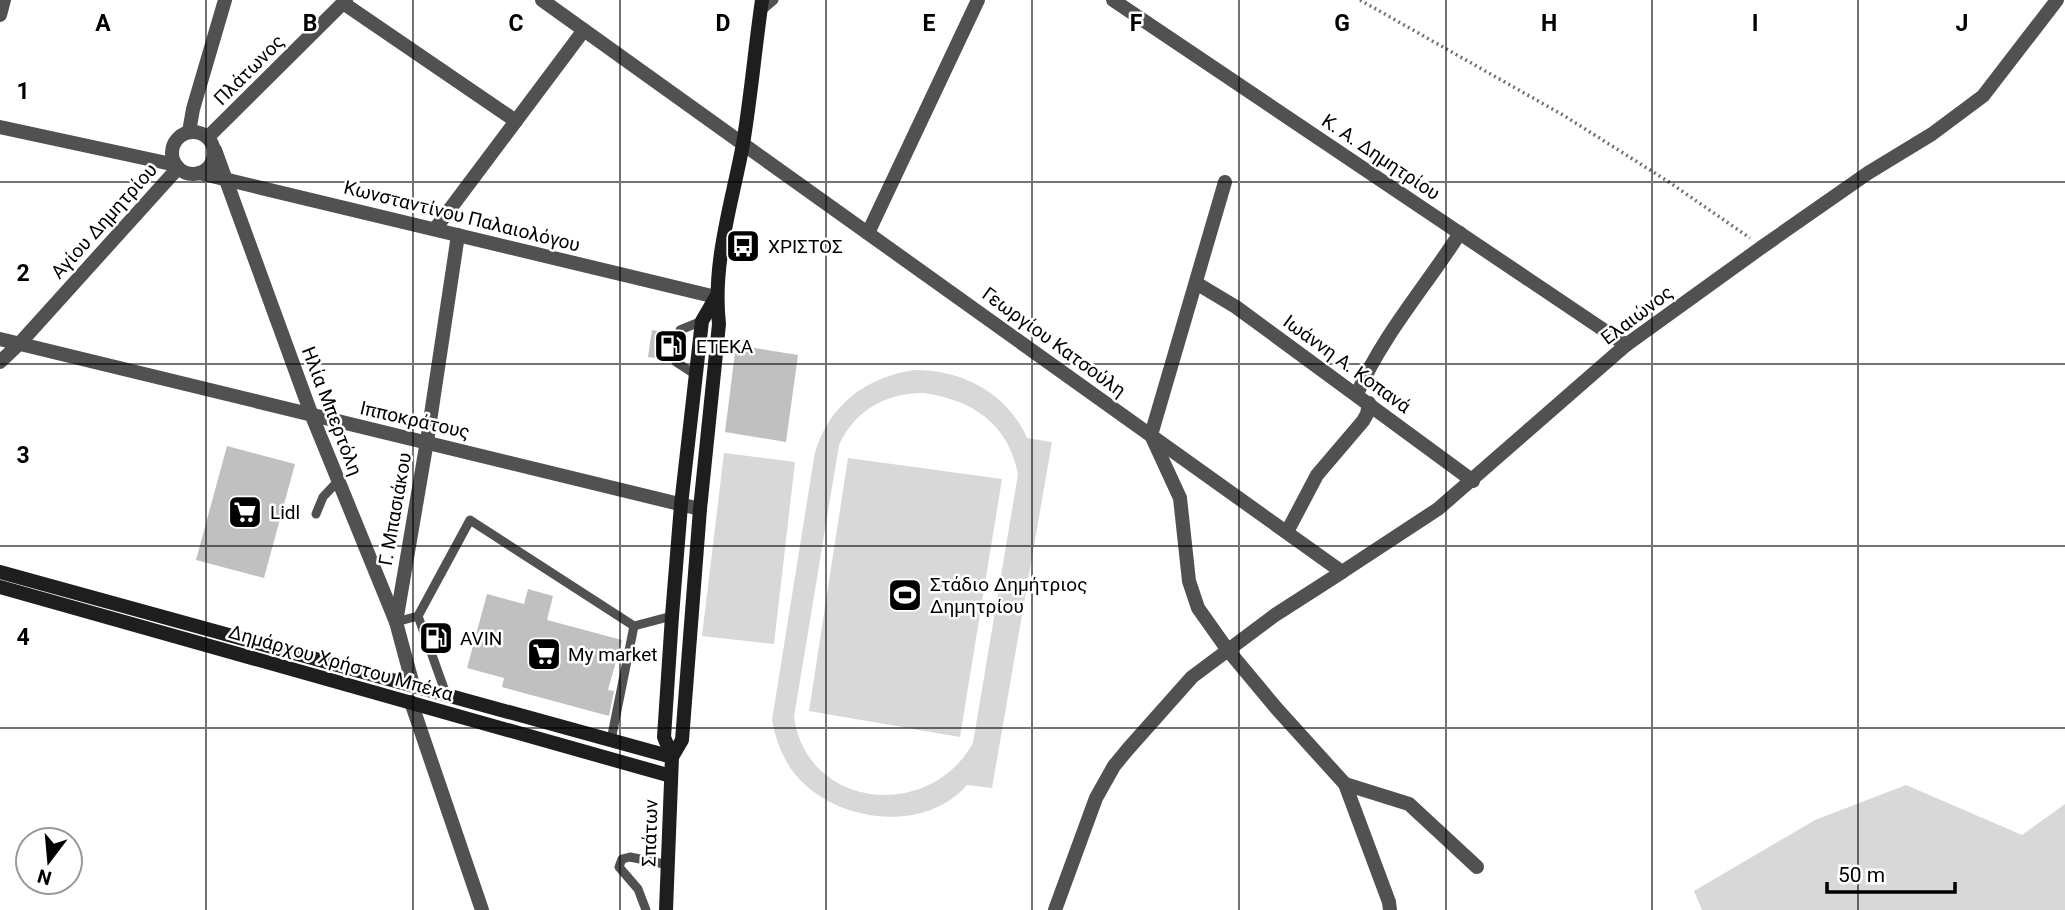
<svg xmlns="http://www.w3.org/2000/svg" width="2065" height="910" viewBox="0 0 2065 910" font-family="Roboto,sans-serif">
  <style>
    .green { fill: #d8d8d8; fill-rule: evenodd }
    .building { fill: #c0c0c0 }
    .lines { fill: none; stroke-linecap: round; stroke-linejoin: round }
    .path { stroke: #737373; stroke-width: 3.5; stroke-dasharray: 2 3.5; stroke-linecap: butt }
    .service { stroke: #515151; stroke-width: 9 }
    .minor { stroke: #515151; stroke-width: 14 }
    .tertiary { stroke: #515151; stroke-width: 14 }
    .secondary { stroke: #1e1e1e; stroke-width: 14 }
    .grid { fill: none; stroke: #000; stroke-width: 2; stroke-opacity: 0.55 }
    .labels { text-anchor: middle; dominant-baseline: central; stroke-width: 5; stroke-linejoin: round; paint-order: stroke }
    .street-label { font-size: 19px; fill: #000; stroke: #fff }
    .poi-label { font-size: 19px; fill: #000; stroke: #fff; text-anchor: start }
    .grid-label { font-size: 23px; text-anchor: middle; font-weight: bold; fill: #000; stroke: #fff; stroke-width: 5; stroke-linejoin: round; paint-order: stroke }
  </style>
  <rect width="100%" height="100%" fill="#fff"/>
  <g class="green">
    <path d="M915,370c48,0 92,23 112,68l25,4 -60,346 -25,-3c-44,51 -138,37 -176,-16 -10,-15 -16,-32 -19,-49l43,-268c15,-47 50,-75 100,-82zM924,393c48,7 84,30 94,81l-45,269c-44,79 -166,66 -179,-26l45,-272c16,-35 47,-52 85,-52z"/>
    <polygon points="724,453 795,462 774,644 702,636"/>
    <polygon points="848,458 1002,479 960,737 809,711"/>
    <polygon points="1906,785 2022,835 2065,804 2065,910 1702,910 1694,891 1815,820"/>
  </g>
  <g class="building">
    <polygon points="652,330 673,333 669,360 648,357"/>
    <polygon points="736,345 798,355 786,442 725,432"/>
    <polygon points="227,446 295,464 264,578 196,560"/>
    <polygon points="528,589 553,596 547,620 622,640 608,690 614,691 609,716 502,687 504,678 467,668 487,594 524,604"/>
  </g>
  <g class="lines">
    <polyline class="path" points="1360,0 1563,115 1669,182 1750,238"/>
    <g class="service">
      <polyline points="760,12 774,0"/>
      <polyline points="696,375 676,362 680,330 702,321"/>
      <polyline points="316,514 323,497 338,481"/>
      <polyline points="418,616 446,694"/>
      <polyline points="396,622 418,616 470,520 634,626 672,616"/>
      <polyline points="611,740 634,626"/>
      <polyline points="646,910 638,889 619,867 622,859 630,857 669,865"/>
    </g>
    <g class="minor">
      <polyline points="542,0 743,144"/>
      <polyline points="1113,0 1626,345"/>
      <polyline points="343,3 516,121"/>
      <polyline points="0,15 4,0"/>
      <polyline points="199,173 716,297"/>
      <polyline points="1225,182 1151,435 1180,498 1189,581 1198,608 1227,649 1277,709 1345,784 1389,902 1390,910"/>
      <polyline points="435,229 584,30"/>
      <polyline points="868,233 978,0"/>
      <polyline points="1196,283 1236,307 1473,481"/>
      <polyline points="0,339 700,509"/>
      <path d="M1357,394c25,-58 69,-108 103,-161"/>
      <polyline points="1287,532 1317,475 1363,421 1367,414 1369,403"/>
      <polyline points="396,622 427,441 458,235"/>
      <polyline points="411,702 482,910"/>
      <polyline points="1345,784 1409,804 1477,867"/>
      <polyline points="1055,910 1096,798 1114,766 1128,749 1192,677 1275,615 1342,572"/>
    </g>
    <g class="tertiary">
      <polyline points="0,127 176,165"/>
      <circle cx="193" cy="153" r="21"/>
      <polyline points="189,132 193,109 225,0"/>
      <polyline points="208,137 346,0"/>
      <polyline points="743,144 1342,572 1438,509 1626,345 1762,247 1868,173 1932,134 1983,96 2057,0"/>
      <polyline points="215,150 312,416 396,622 413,685"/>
      <polyline points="0,362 20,343 178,168"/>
    </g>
    <g class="secondary">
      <polyline points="0,572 672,757"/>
      <polyline points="0,587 671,776"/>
      <path d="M672,757l10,-17 18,-231 19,-185c-7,-61 13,-121 24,-180 8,-48 12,-96 19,-144"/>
      <polyline points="666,910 672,757 664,737 672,616 681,505 702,321 716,297"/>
    </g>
  </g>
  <path class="grid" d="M206,0v910M413,0v910M620,0v910M826,0v910M1032,0v910M1239,0v910M1446,0v910M1652,0v910M1858,0v910M0,182h2065M0,364h2065M0,546h2065M0,728h2065"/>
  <defs>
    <g id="bus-square" transform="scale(1.75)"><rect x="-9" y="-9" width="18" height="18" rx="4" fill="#000" stroke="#fff"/><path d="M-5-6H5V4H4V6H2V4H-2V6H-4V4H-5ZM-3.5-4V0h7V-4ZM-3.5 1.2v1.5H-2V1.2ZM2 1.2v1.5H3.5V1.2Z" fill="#fff"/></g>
    <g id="fuel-square" transform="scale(1.75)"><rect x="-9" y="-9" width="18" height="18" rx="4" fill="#000" stroke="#fff"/><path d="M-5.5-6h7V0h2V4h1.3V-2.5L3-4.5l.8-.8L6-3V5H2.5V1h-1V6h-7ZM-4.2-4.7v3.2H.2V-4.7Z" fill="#fff"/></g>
    <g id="supermarket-square" transform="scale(1.75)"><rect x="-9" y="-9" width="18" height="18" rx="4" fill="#000" stroke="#fff"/><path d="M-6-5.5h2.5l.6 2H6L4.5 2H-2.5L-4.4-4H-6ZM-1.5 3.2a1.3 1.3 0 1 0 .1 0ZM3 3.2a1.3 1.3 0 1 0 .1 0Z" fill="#fff"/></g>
    <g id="stadium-square" transform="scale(1.75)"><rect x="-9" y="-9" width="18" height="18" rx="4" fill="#000" stroke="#fff"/><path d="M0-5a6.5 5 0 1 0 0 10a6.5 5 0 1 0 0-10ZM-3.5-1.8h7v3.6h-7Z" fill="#fff"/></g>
  </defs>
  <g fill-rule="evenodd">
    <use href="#bus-square" x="743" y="246"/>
    <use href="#fuel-square" x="671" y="346"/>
    <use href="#supermarket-square" x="245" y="512"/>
    <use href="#stadium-square" x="905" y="595"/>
    <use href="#fuel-square" x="436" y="638"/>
    <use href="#supermarket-square" x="544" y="654"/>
  </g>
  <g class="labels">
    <g class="street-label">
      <text transform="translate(249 70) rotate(-45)">Πλάτωνος</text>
      <text transform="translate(1381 157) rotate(34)">Κ. Α. Δημητρίου</text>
      <text transform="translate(462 216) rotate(14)">Κωνσταντίνου Παλαιολόγου</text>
      <text transform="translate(104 221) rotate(-48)">Αγίου Δημητρίου</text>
      <text transform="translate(1637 315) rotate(-37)">Ελαιώνος</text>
      <text transform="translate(1054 342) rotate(36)">Γεωργίου Κατσούλη</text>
      <text transform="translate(1347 364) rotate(36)">Ιωάννη Α. Κοπανά</text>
      <text transform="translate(332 411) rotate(69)">Ηλία Μπερτόλη</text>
      <text transform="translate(415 420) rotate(13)">Ιπποκράτους</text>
      <text transform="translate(395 509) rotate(-80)">Γ. Μπασιάκου</text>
      <text transform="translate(341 663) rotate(16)">Δημάρχου Χρήστου Μπέκα</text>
      <text transform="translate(650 833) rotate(-88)">Σπάτων</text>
    </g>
    <g class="poi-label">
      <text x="768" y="246">ΧΡΙΣΤΟΣ</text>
      <text x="696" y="346">ΕΤΕΚΑ</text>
      <text x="270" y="512">Lidl</text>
      <text x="930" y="584">Στάδιο Δημήτριος<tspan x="930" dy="22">Δημητρίου</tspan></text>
      <text x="460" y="638">AVIN</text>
      <text x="568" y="654">My market</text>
    </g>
  </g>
  <g class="grid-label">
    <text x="103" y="31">A</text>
    <text x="310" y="31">B</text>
    <text x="516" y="31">C</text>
    <text x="723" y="31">D</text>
    <text x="929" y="31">E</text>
    <text x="1136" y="31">F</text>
    <text x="1342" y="31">G</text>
    <text x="1549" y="31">H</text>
    <text x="1755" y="31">I</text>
    <text x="1962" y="31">J</text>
    <text x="23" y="99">1</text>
    <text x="23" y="281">2</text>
    <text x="23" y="463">3</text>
    <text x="23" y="645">4</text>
  </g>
  <g transform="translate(49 861) rotate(196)"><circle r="33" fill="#ffffff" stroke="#999999" stroke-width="2"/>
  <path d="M0-5L12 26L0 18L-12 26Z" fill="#000000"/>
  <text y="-10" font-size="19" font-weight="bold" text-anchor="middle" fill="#000000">N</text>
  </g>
  <path d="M1827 882v10h128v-10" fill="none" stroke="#000000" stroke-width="3.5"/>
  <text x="1838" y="882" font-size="21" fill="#000000" stroke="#ffffff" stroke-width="5" paint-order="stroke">50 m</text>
</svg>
